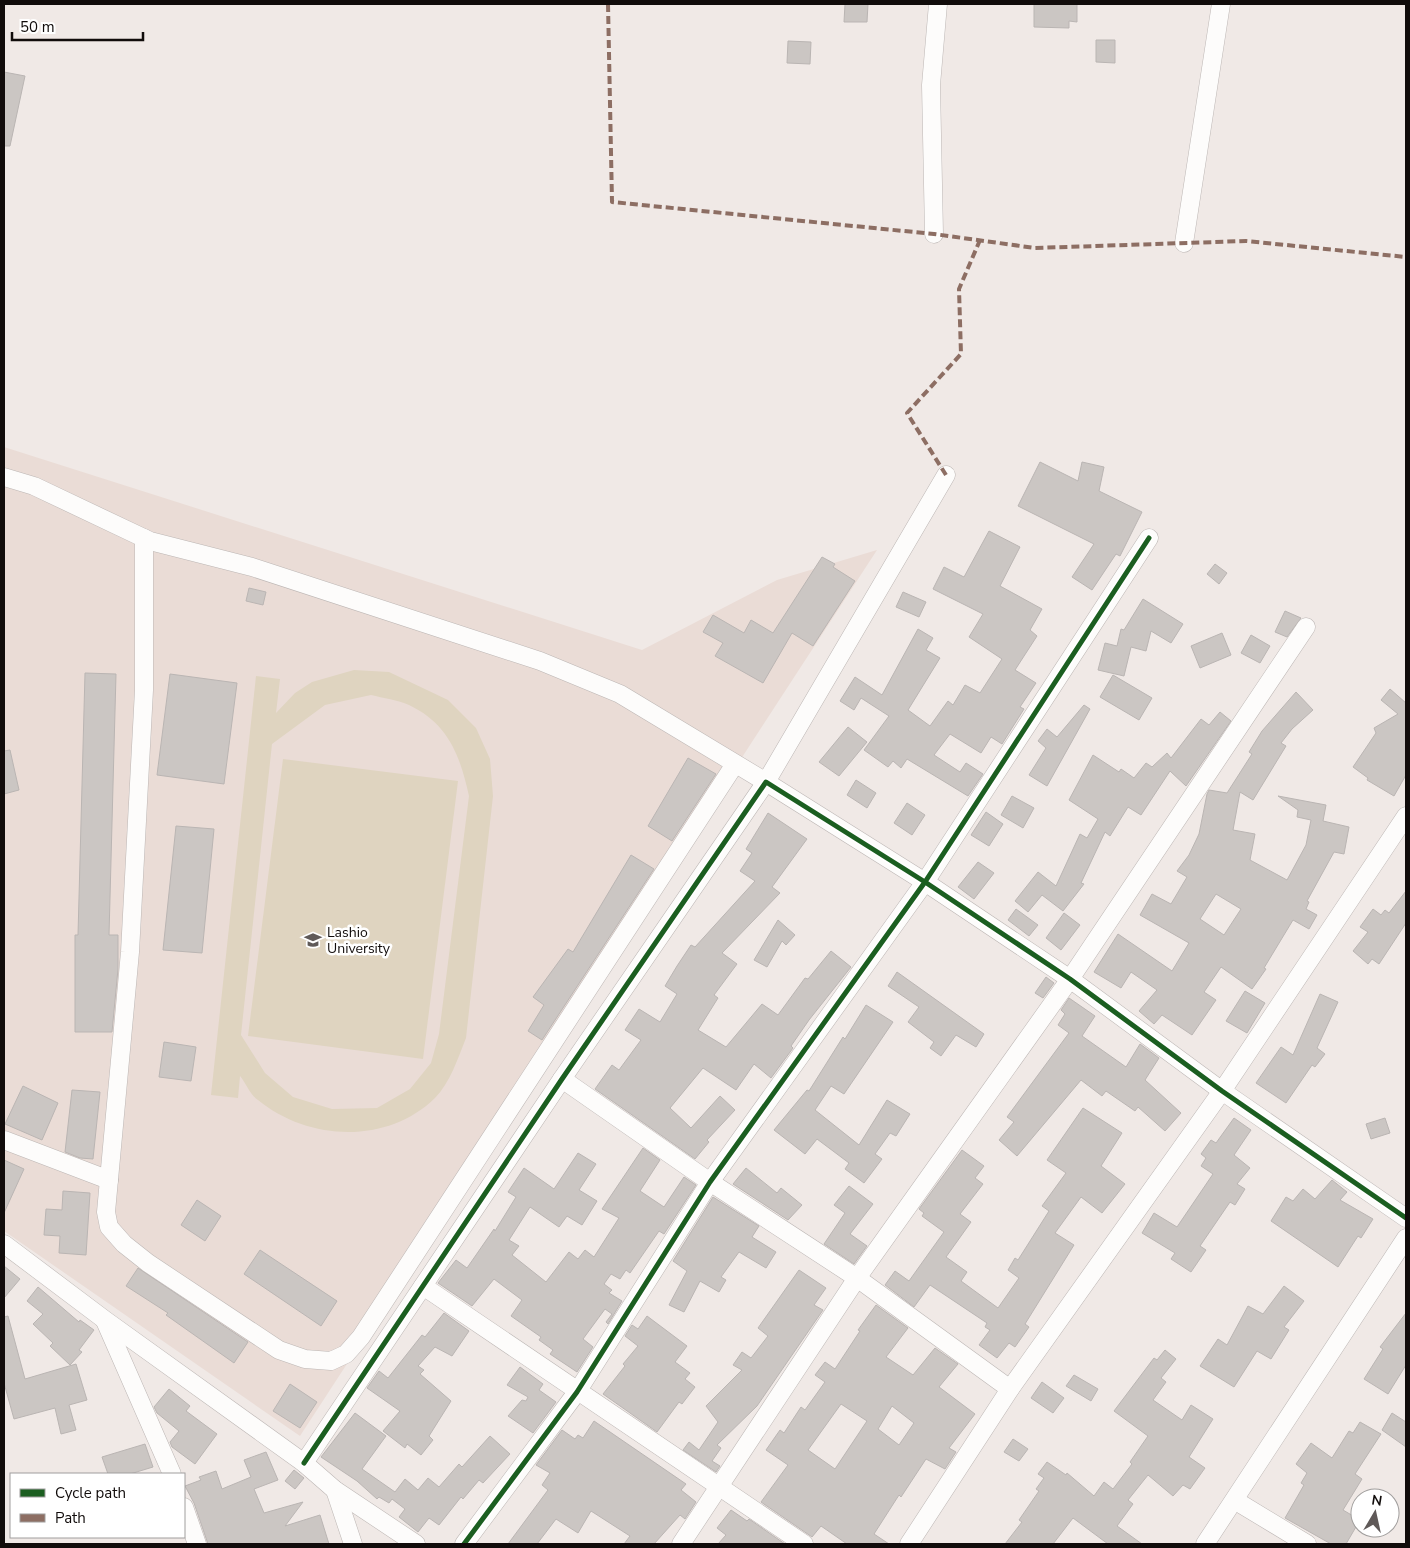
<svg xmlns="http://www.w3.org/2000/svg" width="1410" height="1548" viewBox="0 0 1410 1548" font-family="'Nunito Sans',sans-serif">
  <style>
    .built { fill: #eadcd6 }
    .green { fill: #dfd4c0; fill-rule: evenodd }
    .building { fill: #cbc6c3; stroke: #bab5b3; fill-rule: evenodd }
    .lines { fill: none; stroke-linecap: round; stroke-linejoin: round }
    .minor-casing { stroke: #bcb6b4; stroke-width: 19 }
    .minor { stroke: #fdfcfb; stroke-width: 18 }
    .quiet { stroke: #8d6e63; stroke-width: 4; stroke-dasharray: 8 4; stroke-linecap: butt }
    .cycleway-casing { stroke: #fff; stroke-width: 8 }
    .cycleway { stroke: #1b5e20; stroke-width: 5 }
    .labels { text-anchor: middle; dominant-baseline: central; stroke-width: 5; stroke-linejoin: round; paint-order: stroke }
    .poi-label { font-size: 14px; fill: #110c0b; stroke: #fff; text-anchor: start }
  </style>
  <rect width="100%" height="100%" fill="#f0e9e6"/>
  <polygon class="built" points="4,447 642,650 777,580 877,550 300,1436 4,1231"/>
  <g class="green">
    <path d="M354,670l35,2 59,28 28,28 14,31 3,37 -27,242c-8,20 -16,45 -31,60 -48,47 -127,43 -177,2 -8,-5 -12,-17 -18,-24l-2,22 -27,-3 45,-419 24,3 -4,34 19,-20 17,-11zM371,695c12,3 27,5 38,10 40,19 51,51 60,91l-30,238 -8,29 -21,26 -33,19 -45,1 -39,-12 -28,-24 -24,-38 31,-291 53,-39z"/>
    <polygon points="283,759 458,781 423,1059 248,1036"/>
  </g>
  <g class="building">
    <polygon points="845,4 868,4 867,22 844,22"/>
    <polygon points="1034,4 1077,4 1077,22 1069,21 1069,28 1034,27"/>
    <polygon points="1096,40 1115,40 1115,63 1096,62"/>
    <polygon points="788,41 811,42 810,64 787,63"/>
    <polygon points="4,72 25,76 10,146 4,146"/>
    <polygon points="1040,462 1078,481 1082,462 1104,467 1099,491 1142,512 1120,556 1116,554 1092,590 1072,577 1094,544 1018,506"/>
    <polygon points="989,531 1020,547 1000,586 1042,609 1030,630 1037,636 1015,670 1036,683 1020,707 1024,709 1002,744 991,737 981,753 950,734 934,755 960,772 966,763 983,774 968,796 907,759 901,768 893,761 888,767 864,750 889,716 861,698 854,710 840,701 855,677 882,695 918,629 933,638 926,650 940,658 908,710 930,726 948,701 953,705 965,685 980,693 1002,659 969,637 983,614 933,589 944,567 964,577"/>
    <polygon points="822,557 835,564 833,567 855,581 813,646 792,633 763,683 715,656 723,643 703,632 713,615 744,633 751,620 773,633"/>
    <polygon points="1215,564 1227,573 1219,584 1207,574"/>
    <polygon points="249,588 266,592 263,605 246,601"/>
    <polygon points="903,592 926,602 919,617 896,607"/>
    <polygon points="1143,599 1183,624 1171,643 1151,631 1146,651 1131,647 1124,676 1098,670 1105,643 1117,646 1121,629 1124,630"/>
    <polygon points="1285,611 1301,618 1287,637 1275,632"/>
    <polygon points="1222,633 1231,655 1200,668 1191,646"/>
    <polygon points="1251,635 1270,646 1260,663 1241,653"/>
    <polygon points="85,673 116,674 109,935 118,935 118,969 112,1032 75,1032 75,935 78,935"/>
    <polygon points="170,674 237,683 224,784 157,775"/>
    <polygon points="1113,675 1152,698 1139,720 1100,697"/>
    <polygon points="1390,689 1406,703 1406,775 1394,796 1367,780 1368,778 1353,767 1376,733 1374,728 1398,714 1381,700"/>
    <path d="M1296,692l17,18 -21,19 -11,14 5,3 -33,54 -13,-8 -7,38 22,4 -5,26 37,20 19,-35 5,-25 -14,-3 1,-7 -20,-14 48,9 -3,16 26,6 -5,27 -10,-2 -27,49 2,1 -3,7 11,6 -8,14 -16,-9 -29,48 2,1 -14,20 -31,-22 -17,25 12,8 -24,35 -30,-20 -8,9 -15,-13 18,-21 -26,-18 -10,16 -27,-16 24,-38 54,37 17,-28 -49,-28 12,-21 19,10 16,-27 -10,-6 12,-16 10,-21 8,-40 2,-4 18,3 25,-39 -3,-2 13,-21zM1216,894l25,15 -17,26 -24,-16z"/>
    <polygon points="1084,705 1090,709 1047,786 1029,775 1046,748 1038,741 1047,729 1057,737"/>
    <polygon points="1220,712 1231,721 1186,786 1170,771 1141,815 1128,807 1110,836 1105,832 1081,883 1084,884 1063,911 1042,895 1028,912 1015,901 1038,872 1056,886 1080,834 1087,838 1098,819 1069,800 1093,755 1119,772 1121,769 1134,778 1146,763 1152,767 1167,753 1171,758 1201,719 1209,725"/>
    <polygon points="848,727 867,742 839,776 819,762"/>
    <polygon points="10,750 19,790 4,794 4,751"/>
    <polygon points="688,758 716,774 672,841 648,826"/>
    <polygon points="856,780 876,793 867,808 847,795"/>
    <polygon points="1012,796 1034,808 1023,828 1001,815"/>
    <polygon points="907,803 925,815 912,835 894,823"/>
    <polygon points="986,812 1003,824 989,846 971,835"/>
    <polygon points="768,813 807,839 772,887 780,893 722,953 737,964 714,995 718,998 698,1030 726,1047 762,1004 778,1015 805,978 808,979 831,951 851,967 809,1020 791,1046 793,1048 771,1078 754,1064 736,1090 703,1068 670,1108 691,1128 720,1096 735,1110 707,1140 709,1142 695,1159 595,1089 612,1065 619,1070 641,1040 625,1030 639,1009 660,1022 677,994 665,986 677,966 691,945 695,947 755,881 740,871 752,853 746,849"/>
    <polygon points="176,826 214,829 202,953 163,950"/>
    <polygon points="631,855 654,869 542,1040 528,1031 544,1005 533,997 568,949 573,952"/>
    <polygon points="978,862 994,873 974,899 958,887"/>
    <polygon points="1406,891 1406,923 1379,964 1372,959 1368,964 1353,951 1368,932 1360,927 1373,909 1381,915 1385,910 1389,913"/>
    <polygon points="1016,909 1038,925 1029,936 1008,920"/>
    <polygon points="1064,913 1080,925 1061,950 1046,938"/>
    <polygon points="778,920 795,935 786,945 782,941 767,967 754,960"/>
    <polygon points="897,972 984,1034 976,1047 956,1035 941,1056 930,1048 934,1042 908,1022 919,1007 888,986"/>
    <polygon points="1046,977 1054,983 1043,998 1035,993"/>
    <polygon points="1245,991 1265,1003 1247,1033 1226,1021"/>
    <polygon points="1320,994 1338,1002 1317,1048 1325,1054 1315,1067 1312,1065 1286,1103 1256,1083 1281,1047 1293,1055"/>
    <polygon points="1069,998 1095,1016 1082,1036 1126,1067 1140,1044 1159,1058 1145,1080 1181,1113 1165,1131 1138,1107 1135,1111 1106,1091 1102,1096 1081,1080 1017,1156 999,1140 1014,1122 1007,1117 1069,1033 1058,1025 1065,1014 1061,1010"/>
    <polygon points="866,1005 893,1022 844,1094 831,1086 815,1110 859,1145 887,1100 910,1114 896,1136 890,1133 875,1154 882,1159 864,1183 845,1169 849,1163 817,1139 805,1154 774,1130 807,1090 809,1091 843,1037 845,1039"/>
    <polygon points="164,1042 196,1047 191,1081 159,1077"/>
    <polygon points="23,1086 58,1103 42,1140 5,1124"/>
    <polygon points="72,1090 100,1092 93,1159 80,1158 65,1152"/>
    <polygon points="1083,1108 1122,1133 1101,1166 1125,1184 1102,1213 1081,1197 1055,1233 1074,1245 1025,1324 1029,1327 1015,1347 1009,1343 997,1358 979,1345 990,1330 985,1327 987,1323 930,1285 914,1307 885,1285 895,1271 909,1281 944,1232 922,1216 924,1213 919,1209 962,1150 984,1166 975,1178 983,1184 960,1214 971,1222 946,1257 967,1272 961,1281 998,1308 1019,1278 1008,1270 1015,1258 1018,1260 1049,1211 1042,1206 1066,1173 1047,1160"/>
    <polygon points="1234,1118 1251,1130 1234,1155 1250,1168 1237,1184 1245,1189 1235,1205 1230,1202 1200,1246 1206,1250 1191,1272 1171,1259 1175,1253 1142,1233 1154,1213 1177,1227 1213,1174 1201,1166 1206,1158 1201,1154 1211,1140 1216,1143"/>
    <polygon points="1385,1118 1390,1133 1371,1139 1366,1124"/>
    <polygon points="643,1148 660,1160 640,1191 664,1207 684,1177 696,1185 664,1234 659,1231 630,1273 626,1270 620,1279 611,1274 604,1284 612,1290 609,1293 622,1301 608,1324 606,1322 612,1314 605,1309 583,1339 593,1347 577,1372 550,1354 553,1350 539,1340 541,1337 511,1316 522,1300 494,1279 472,1306 438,1283 456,1260 467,1268 494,1229 495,1231 516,1197 508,1192 524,1168 554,1189 578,1153 596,1164 579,1190 597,1201 582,1225 567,1216 559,1227 530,1207 509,1240 519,1246 512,1255 546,1282 569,1252 578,1259 585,1250 594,1257 619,1218 602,1209"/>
    <polygon points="4,1160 24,1169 4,1213"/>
    <polygon points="746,1168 777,1193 781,1188 802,1205 788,1220 733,1184"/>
    <polygon points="1332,1180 1347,1192 1340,1200 1373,1219 1361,1238 1358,1236 1338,1267 1271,1221 1286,1197 1293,1201 1303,1189 1315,1199"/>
    <polygon points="849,1186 873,1204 850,1234 867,1246 854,1264 824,1244 845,1213 834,1205"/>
    <polygon points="63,1191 90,1193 86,1255 59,1253 60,1236 44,1235 46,1209 62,1210"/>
    <polygon points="713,1197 759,1226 752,1237 776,1252 766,1268 739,1252 721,1277 726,1280 719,1292 700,1281 684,1312 669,1305 687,1271 673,1261"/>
    <polygon points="197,1200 221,1216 205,1241 181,1225"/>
    <polygon points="260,1250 337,1301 321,1326 244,1274"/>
    <polygon points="4,1266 20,1279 4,1298"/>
    <polygon points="138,1268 248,1342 234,1363 166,1315 168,1313 126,1286"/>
    <polygon points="799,1270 826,1288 814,1305 823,1310 757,1406 717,1445 721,1448 712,1461 720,1466 716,1472 683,1450 689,1442 699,1450 718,1422 706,1406 742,1370 733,1365 742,1352 751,1358 768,1336 758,1328"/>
    <polygon points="1284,1286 1304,1301 1284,1327 1289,1330 1271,1359 1257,1351 1234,1387 1200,1366 1218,1339 1227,1345 1248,1306 1263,1314"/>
    <polygon points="38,1287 79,1322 80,1320 94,1330 79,1350 82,1352 70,1365 50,1346 53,1343 33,1324 43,1314 27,1301"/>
    <path d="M876,1305l32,23 -22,29 27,18 22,-27 23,16 -19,23 36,27 -26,34 7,4 -11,17 -19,-10 -25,38 -2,-2 -25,39 15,10h-42l-26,-18 -9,11 -51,-35 27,-37 -22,-15 14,-20 4,3 17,-26 4,3 20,-28 -10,-7 10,-13 10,7 25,-38 -2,-1zM841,1404l26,17 -32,48 -27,-19zM892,1406l22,17 -15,22 -21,-16z"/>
    <polygon points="444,1313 469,1331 452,1356 435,1347 418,1366 424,1370 420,1374 451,1401 429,1436 433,1440 421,1455 407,1444 405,1448 383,1431 400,1411 367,1388 379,1371 388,1378 422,1335 425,1337"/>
    <polygon points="1406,1313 1406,1365 1388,1394 1364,1379 1383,1349 1380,1347"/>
    <polygon points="8,1316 25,1379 76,1364 87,1400 69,1405 76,1430 61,1434 55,1408 14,1419 4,1383 4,1317"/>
    <polygon points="647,1316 687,1346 675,1362 690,1373 685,1379 695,1387 682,1404 679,1402 657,1432 603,1394 625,1366 623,1364 638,1346 625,1336 632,1325 638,1329"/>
    <polygon points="1165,1350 1176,1359 1161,1378 1166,1382 1153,1400 1182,1420 1191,1405 1213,1419 1189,1457 1205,1468 1190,1489 1183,1485 1173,1496 1148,1475 1128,1500 1133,1504 1117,1526 1142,1544 1108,1544 1073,1518 1053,1544 1005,1544 1022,1522 1019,1520 1039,1491 1036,1489 1044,1478 1038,1474 1047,1462 1066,1475 1067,1473 1094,1496 1104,1482 1113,1489 1132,1464 1130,1462 1148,1436 1114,1411 1154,1358 1157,1360"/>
    <polygon points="520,1367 543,1384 539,1390 556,1402 533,1433 508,1416 522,1400 526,1401 528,1397 507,1385"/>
    <polygon points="1074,1375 1098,1389 1091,1401 1066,1386"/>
    <polygon points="1042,1382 1064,1398 1053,1413 1031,1398"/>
    <polygon points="290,1384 317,1402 300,1428 273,1411"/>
    <polygon points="169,1389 190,1406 186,1411 217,1434 195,1464 172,1447 170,1442 179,1431 157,1413 154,1407"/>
    <polygon points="355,1413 386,1436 362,1469 395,1492 405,1479 418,1490 428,1478 439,1487 459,1464 462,1467 490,1436 510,1454 483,1483 479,1480 463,1499 461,1497 439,1525 429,1518 418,1532 399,1517 405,1509 392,1499 389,1503 379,1497 377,1499 357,1481 321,1457"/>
    <polygon points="1392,1413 1406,1422 1406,1447 1382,1430"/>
    <polygon points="594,1421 686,1484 681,1490 696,1502 685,1519 680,1515 654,1544 624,1544 630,1536 591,1511 578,1533 556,1519 537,1544 508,1544 548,1490 542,1485 550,1473 536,1465 562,1430 575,1439 578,1435 583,1438"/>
    <polygon points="1360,1422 1381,1434 1355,1474 1362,1479 1343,1510 1360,1520 1346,1544 1331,1544 1285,1518 1304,1485 1301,1483 1307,1473 1296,1464 1311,1443 1332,1458 1349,1431 1353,1433"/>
    <polygon points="1013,1439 1028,1449 1019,1461 1004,1452"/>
    <polygon points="145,1444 153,1467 130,1474 108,1474 102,1457"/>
    <polygon points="266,1452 278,1480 254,1489 264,1513 303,1502 285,1526 320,1515 329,1544 208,1544 194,1503 185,1486 201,1480 199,1477 216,1471 222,1489 251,1477 244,1460"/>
    <polygon points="294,1470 304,1478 295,1489 285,1481"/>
    <polygon points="731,1510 747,1521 749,1519 785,1544 718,1544 726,1535 717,1528"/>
  </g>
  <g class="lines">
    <g class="minor-casing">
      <g id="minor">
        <polyline points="934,234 931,85 938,4"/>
        <polyline points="1184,243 1221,4"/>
        <polyline points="4,477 34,486 150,541 252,567 540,661 620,694 766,782 946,475"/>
        <polyline points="144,538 144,690 130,952 106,1212 109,1227 124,1244 148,1263 279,1350 305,1359 331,1361 346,1354 361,1337 735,764"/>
        <polyline points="562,1079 710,1182 857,1278 1010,1389"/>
        <polyline points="4,1140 109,1180"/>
        <polyline points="4,1244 105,1320 304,1463 335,1490 416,1544"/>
        <polyline points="423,1286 804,1544"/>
        <polyline points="105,1321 172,1474"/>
        <polyline points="304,1463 562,1079 766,782 925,882 1070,979 1222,1091 1406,1218"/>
        <polyline points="335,1490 353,1544"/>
        <polyline points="1236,1501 1307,1544"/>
        <polyline points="184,1507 197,1544"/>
        <polyline points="464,1544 577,1392 710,1182 925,882 1149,538"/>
        <polyline points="681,1544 857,1278 1070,979 1306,627"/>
        <polyline points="909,1544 1010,1389 1222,1091 1406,816"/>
        <polyline points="1205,1544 1406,1238"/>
      </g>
    </g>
    <use href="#minor" class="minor"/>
    <g class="quiet">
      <polyline points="608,4 612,202 934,234 1035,248 1246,241 1406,257"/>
      <polyline points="946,475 907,413 961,354 959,289 980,240"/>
    </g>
    <g class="cycleway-casing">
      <g id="cycleway">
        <polyline points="304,1463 562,1079 766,782 925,882 1070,979 1222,1091 1406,1218"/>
        <polyline points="464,1544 577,1392 710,1182 925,882 1149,538"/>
      </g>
    </g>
    <use href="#cycleway" class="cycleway"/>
  </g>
  <defs>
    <g id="university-bare" transform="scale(1.35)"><path d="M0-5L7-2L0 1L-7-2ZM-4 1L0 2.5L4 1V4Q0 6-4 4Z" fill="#5f5958" stroke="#fff" stroke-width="2.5" paint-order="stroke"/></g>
  </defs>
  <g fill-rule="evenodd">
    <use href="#university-bare" x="313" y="940"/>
  </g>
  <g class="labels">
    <g class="poi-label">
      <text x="327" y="932">Lashio<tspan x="327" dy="16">University</tspan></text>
    </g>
  </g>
  <rect width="1410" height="1548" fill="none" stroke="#110c0b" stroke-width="10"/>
  <rect x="10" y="1473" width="175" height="65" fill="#ffffff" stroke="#a09e9d"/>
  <rect x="20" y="1489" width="25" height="8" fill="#1b5e20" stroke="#a09e9d"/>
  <text x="55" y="1498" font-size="15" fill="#110c0b">Cycle path</text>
  <rect x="20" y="1514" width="25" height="8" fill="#8d6e63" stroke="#a09e9d"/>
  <text x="55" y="1523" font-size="15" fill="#110c0b">Path</text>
  <g transform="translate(1375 1513) rotate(9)"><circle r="24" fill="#ffffff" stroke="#a09e9d"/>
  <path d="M0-4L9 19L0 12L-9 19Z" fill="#5f5958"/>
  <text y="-8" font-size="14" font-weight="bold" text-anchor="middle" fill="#110c0b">N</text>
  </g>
  <path d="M12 32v8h131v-8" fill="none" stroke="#110c0b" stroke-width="2.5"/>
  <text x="20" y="32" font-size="15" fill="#110c0b" stroke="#ffffff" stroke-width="4" paint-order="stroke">50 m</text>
</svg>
